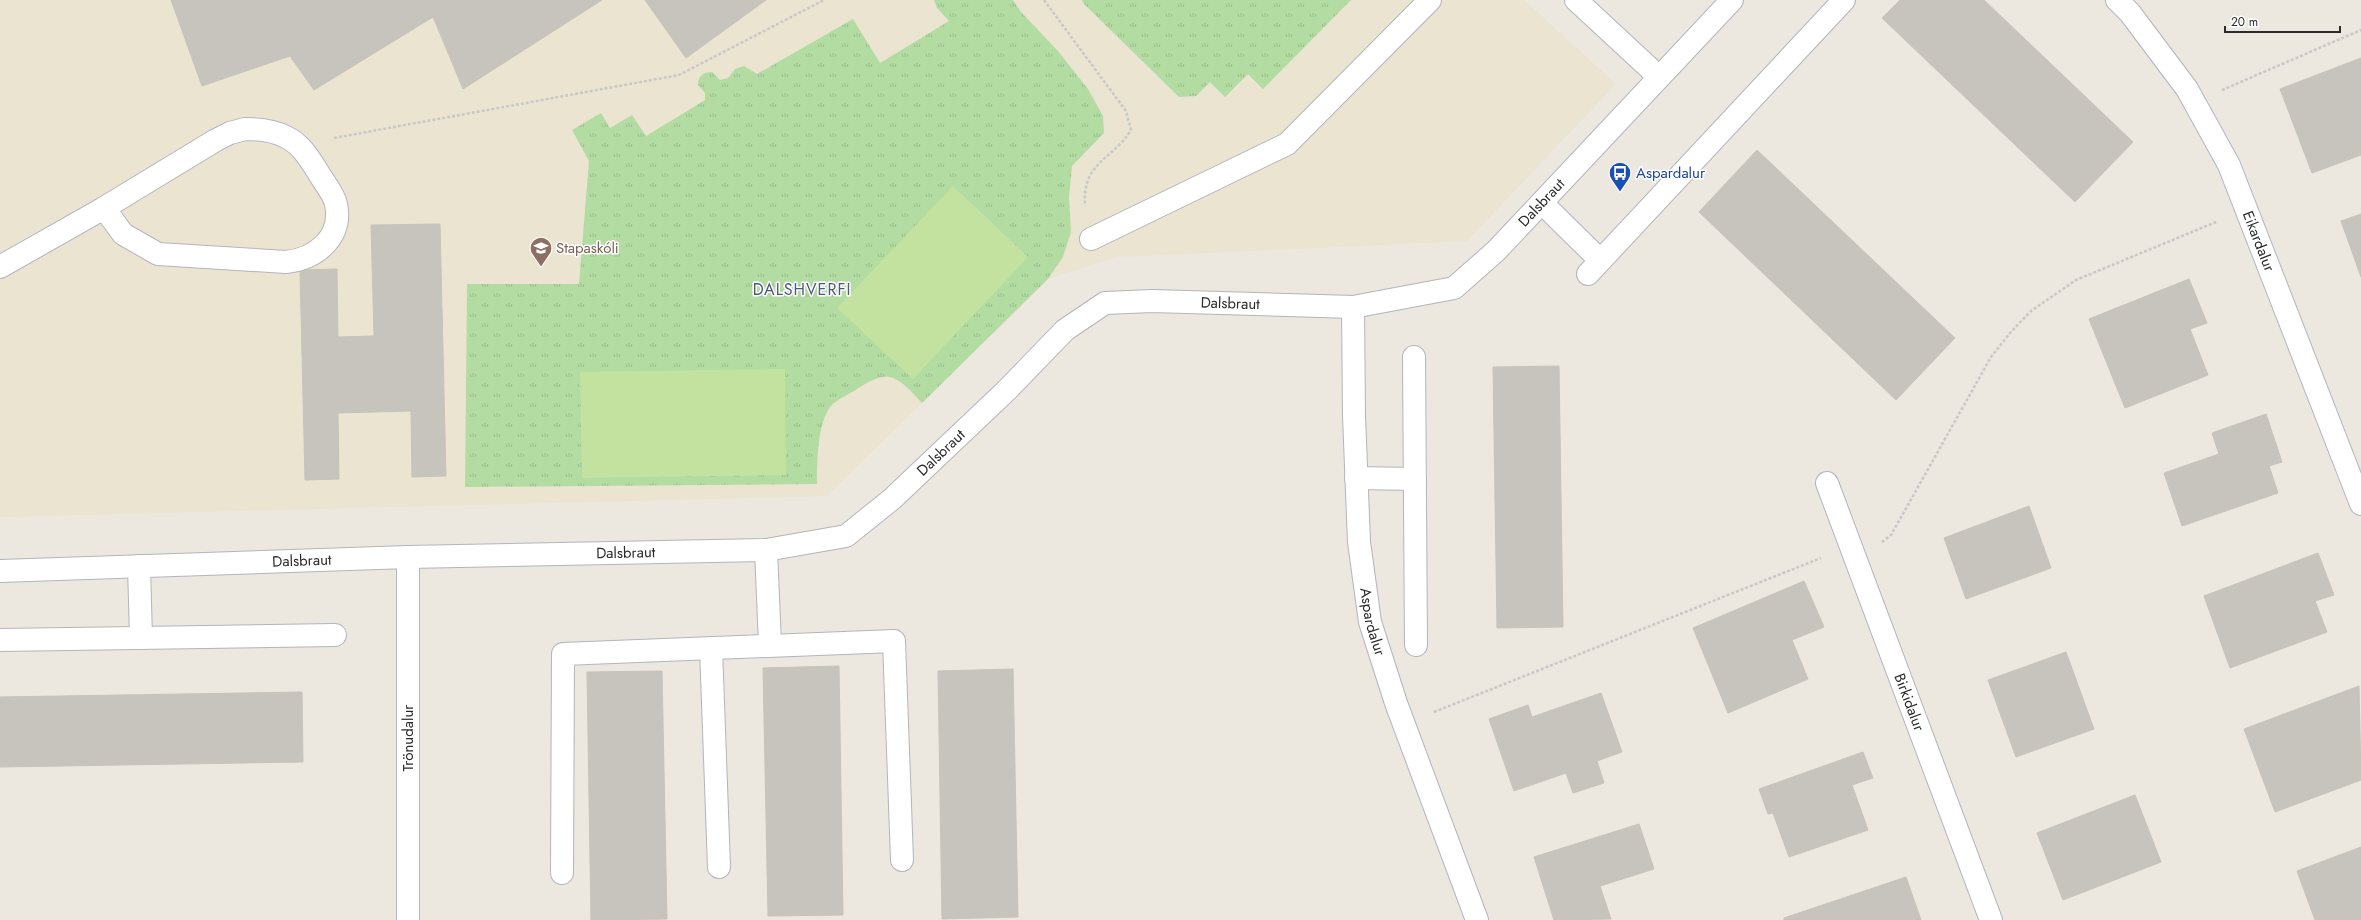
<svg xmlns="http://www.w3.org/2000/svg" width="2361" height="920" viewBox="0 0 2361 920" font-family="Jost,sans-serif">
  <style>
    .education { fill: #ebe4d1 }
    .park { fill: url(#park-tufts) }
    .pitch { fill: #c3e29f }
    .building { fill: #c7c4be; stroke: #c7c3b9 }
    .lines { fill: none; stroke-linecap: round; stroke-linejoin: round }
    .minor-casing { stroke: #b3b5bd; stroke-width: 24 }
    .path { stroke: #c8c8c8; stroke-width: 2.5; stroke-dasharray: 3 2; stroke-linecap: butt }
    .minor { stroke: #fff; stroke-width: 22 }
    .labels { text-anchor: middle; dominant-baseline: central; stroke-width: 3; stroke-linejoin: round; paint-order: stroke }
    .transit-label { font-size: 15px; fill: #164399; stroke: #fff; text-anchor: start }
    .street-label { font-size: 15px; fill: #2b2b2b; stroke: #fff }
    .education-label { font-size: 15px; fill: #785e54; stroke: #fff; text-anchor: start }
    .neighbourhood-label { font-size: 16px; letter-spacing: 1px; fill: #505677; stroke: #fff }
  </style>
  <defs>
    <pattern id="park-tufts" width="24" height="20" patternUnits="userSpaceOnUse"><rect width="24" height="20" fill="#b3dca2"/><path d="M3 7l-1-3M5 7V3M7 7l1-3M15 17l-1-3M17 17v-4M19 17l1-3" fill="none" stroke="#9abd8c"/></pattern>
  </defs>
  <rect width="100%" height="100%" fill="#ece7df"/>
  <polygon class="education" points="0,0 1524,0 1616,84 1467,241 1116,257 1048,279 827,496 0,517"/>
  <g class="park">
    <path d="M934,0h79l8,12 37,39 30,38 15,27 1,17 -32,33 -3,31 2,35 -8,25 -15,22 -126,124c-26,-28 -33,-36 -68,-12 -7,4 -18,9 -23,15 -14,16 -14,58 -14,78l-352,3 2,-203h112l10,-123 -17,-31 29,-17 9,15 22,-13 14,21 59,-36v-7l-7,-8c0,-9 5,-13 14,-13l8,8 8,-2 7,-9 9,-3 13,8 96,-55 27,44 69,-42 -12,-13z"/>
    <polygon points="1082,0 1351,0 1263,89 1248,74 1225,97 1210,82 1196,96 1179,97 1084,4"/>
  </g>
  <g class="pitch">
    <polygon points="953,186 1028,257 913,379 837,308"/>
    <polygon points="785,369 786,475 582,478 580,372"/>
  </g>
  <g class="building">
    <polygon points="171,0 426,0 433,17 314,90 290,56 202,86"/>
    <polygon points="426,0 602,0 463,89"/>
    <polygon points="645,0 766,0 686,58"/>
    <polygon points="1900,0 1984,0 2133,142 2075,202 1882,18"/>
    <polygon points="2361,58 2361,155 2312,173 2280,89"/>
    <polygon points="1757,150 1955,338 1896,400 1699,212"/>
    <polygon points="2361,214 2361,277 2341,221"/>
    <polygon points="440,224 446,476 412,477 411,411 338,413 339,479 305,480 300,270 337,269 338,337 374,336 371,225"/>
    <polygon points="2189,279 2207,323 2190,329 2208,375 2125,408 2089,319"/>
    <polygon points="1559,366 1563,627 1497,628 1493,367"/>
    <polygon points="2266,414 2282,462 2269,466 2278,493 2182,526 2164,473 2219,454 2212,433"/>
    <polygon points="2029,506 2051,568 1966,599 1944,538"/>
    <polygon points="2318,553 2334,595 2315,601 2327,632 2230,668 2204,596"/>
    <polygon points="1804,581 1824,627 1792,640 1808,679 1728,713 1693,628"/>
    <polygon points="2066,652 2094,729 2016,757 1988,680"/>
    <polygon points="839,666 843,915 768,916 763,668"/>
    <polygon points="1013,669 1018,917 942,919 938,671"/>
    <polygon points="662,671 667,919 591,920 587,672"/>
    <polygon points="2359,686 2361,780 2275,812 2244,729"/>
    <polygon points="302,692 303,762 0,767 0,697"/>
    <polygon points="1601,693 1622,752 1597,761 1604,783 1573,793 1566,773 1514,791 1489,719 1528,705 1532,717"/>
    <polygon points="1863,752 1873,778 1852,785 1868,830 1789,857 1773,813 1768,814 1759,789"/>
    <polygon points="2135,795 2161,862 2063,900 2037,833"/>
    <polygon points="1639,824 1654,869 1600,886 1611,919 1554,920 1534,857"/>
    <polygon points="2361,847 2361,920 2315,920 2297,871"/>
    <polygon points="1906,877 1921,920 1784,920 1784,918"/>
  </g>
  <g class="lines">
    <g class="minor-casing">
      <g id="minor">
        <polyline points="1576,0 1659,77"/>
        <path id="s1" d="M2117,0l13,13 57,76 42,76 132,339"/>
        <path d="M245,129c14,0 28,1 41,8 15,7 23,21 32,35 5,9 16,22 18,32 7,33 -20,55 -50,58l-128,-8 -35,-20 -19,-26 112,-68 14,-7z"/>
        <polyline points="1542,203 1600,260"/>
        <polyline points="1091,239 1287,144 1430,0"/>
        <polyline points="0,267 104,208"/>
        <polyline points="1588,274 1844,0"/>
        <path id="s2" d="M1353,307l1,109 5,126 11,80 26,81 81,217"/>
        <polyline points="1414,357 1416,645"/>
        <polyline points="1356,478 1415,479"/>
        <path id="s3" d="M1827,483l164,437"/>
        <polyline points="766,550 770,645"/>
        <polyline points="408,557 408,920"/>
        <polyline points="139,566 141,638"/>
        <path id="s4" d="M0,571l408,-14 358,-7 80,-14 46,-37 115,-109 58,-60 40,-27 47,-2 201,6 101,-19 42,-37 236,-251"/>
        <polyline points="0,640 335,635"/>
        <polyline points="711,648 719,867"/>
        <polyline points="562,873 563,654 894,641 902,860"/>
      </g>
    </g>
    <g class="path">
      <path d="M1044,0l82,111 5,19c-19,31 -49,31 -46,76"/>
      <polyline points="2222,90 2361,30"/>
      <polyline points="334,138 679,75 824,0"/>
      <polyline points="1882,542 1891,535 1991,357 2010,333 2031,311 2076,280 2216,222"/>
      <polyline points="1434,712 1821,558"/>
    </g>
    <use href="#minor" class="minor"/>
  </g>
  <defs>
    <g id="bus-pin" transform="scale(1.15)"><path d="M0 17L-7.5 6A9.5 9.5 0 1 1 7.5 6Z" fill="#1a4fb4" stroke="#fff"/><path d="M-5-6H5V4H4V6H2V4H-2V6H-4V4H-5ZM-3.5-4V0h7V-4ZM-3.5 1.2v1.5H-2V1.2ZM2 1.2v1.5H3.5V1.2Z" fill="#fff"/></g>
    <g id="school-pin" transform="scale(1.15)"><path d="M0 17L-7.5 6A9.5 9.5 0 1 1 7.5 6Z" fill="#8d6e63" stroke="#fff"/><path d="M0-5L7-2L0 1L-7-2ZM-4 1L0 2.5L4 1V4Q0 6-4 4Z" fill="#fff"/></g>
  </defs>
  <g fill-rule="evenodd">
    <use href="#bus-pin" x="1620" y="173"/>
    <use href="#school-pin" x="541" y="248"/>
  </g>
  <g class="labels">
    <g class="transit-label">
      <text x="1636" y="173">Aspardalur</text>
    </g>
    <g class="street-label">
      <text stroke="none"><textPath href="#s4" startOffset="1670">Dalsbraut</textPath></text>
      <text stroke="none"><textPath href="#s1" startOffset="282">Eikardalur</textPath></text>
      <text stroke="none"><textPath href="#s4" startOffset="1322">Dalsbraut</textPath></text>
      <text stroke="none"><textPath href="#s4" startOffset="974">Dalsbraut</textPath></text>
      <text stroke="none"><textPath href="#s4" startOffset="626">Dalsbraut</textPath></text>
      <text stroke="none"><textPath href="#s4" startOffset="302">Dalsbraut</textPath></text>
      <text stroke="none"><textPath href="#s2" startOffset="316">Aspardalur</textPath></text>
      <text stroke="none"><textPath href="#s3" startOffset="234">Birkidalur</textPath></text>
      <text transform="translate(408 738) rotate(-90)">Trönudalur</text>
    </g>
    <g class="education-label">
      <text x="556" y="248">Stapaskóli</text>
    </g>
    <g class="neighbourhood-label">
      <text x="802" y="289">DALSHVERFI</text>
    </g>
  </g>
  <path d="M2225 26v6h115v-6" fill="none" stroke="#2b2b2b" stroke-width="2"/>
  <text x="2231" y="26" font-size="12" fill="#2b2b2b" stroke="#ffffff" stroke-width="3" paint-order="stroke">20 m</text>
</svg>
